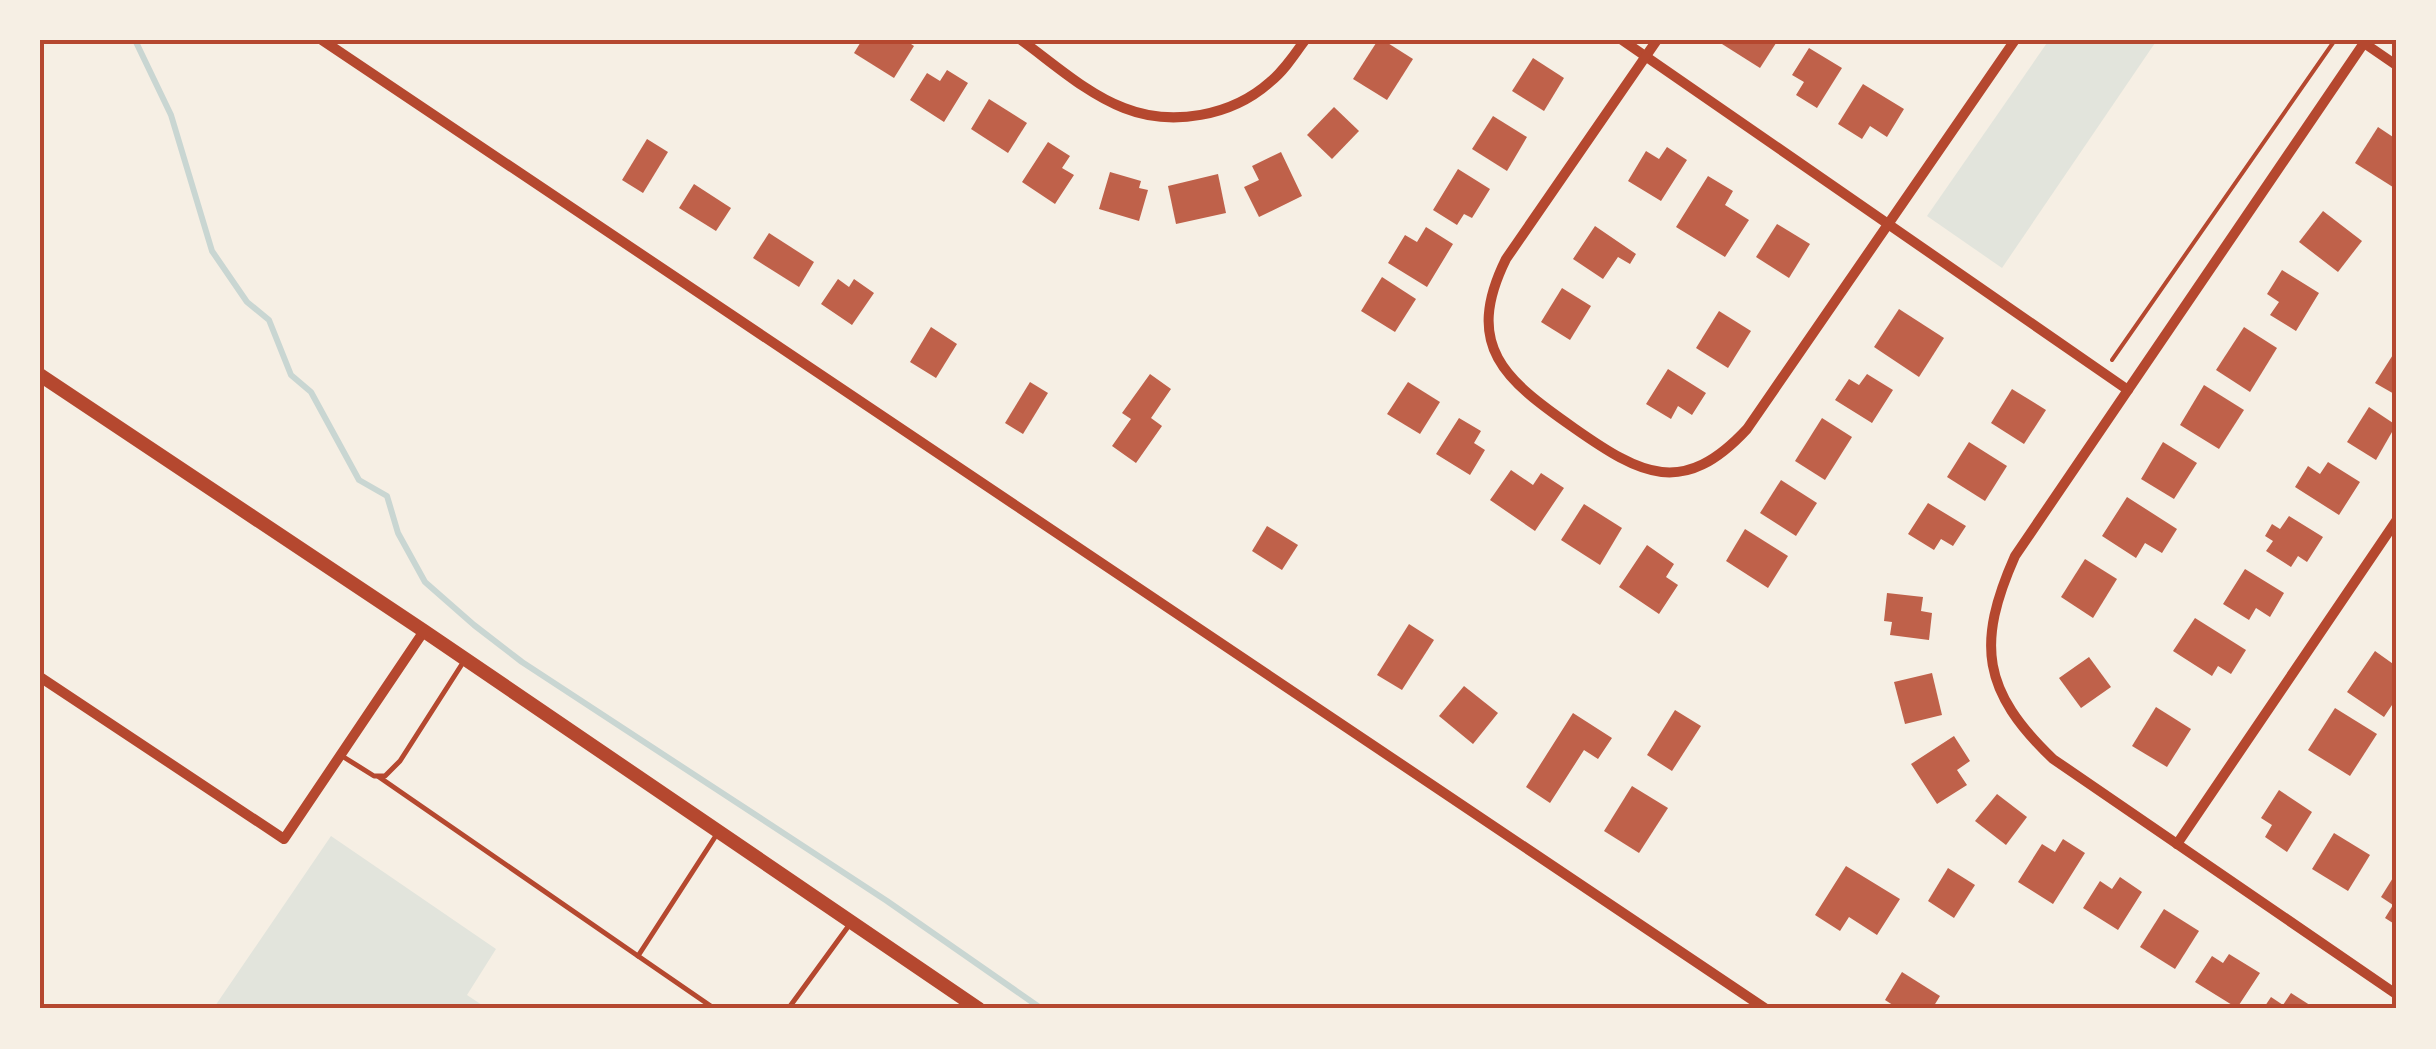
<svg xmlns="http://www.w3.org/2000/svg" width="2436" height="1049" viewBox="0 0 2436 1049" font-family="'Asap Condensed',sans-serif">
  <style>
    .green { fill: #e2e4dc }
    .lines { fill: none; stroke-linecap: round; stroke-linejoin: round }
    .stream { stroke: #c9d6d2; stroke-width: 6 }
    .building { fill: #bf614a }
    .path { stroke: #b5482f; stroke-width: 4 }
    .service { stroke: #b5482f; stroke-width: 5 }
    .minor { stroke: #b5482f; stroke-width: 10 }
    .tertiary { stroke: #b5482f; stroke-width: 14 }
    .neatline { fill: none; stroke: #b5482f; stroke-width: 4 }
  </style>
  <rect width="100%" height="100%" fill="#f6efe4"/>
  <g class="green">
    <polygon points="2049,40 2157,40 2002,268 1927,216"/>
    <polygon points="331,836 496,949 467,995 488,1009 213,1009"/>
  </g>
  <g class="lines">
    <polyline class="stream" points="135,40 171,115 212,251 247,302 269,320 291,375 311,392 359,480 387,496 398,533 425,582 474,625 522,662 887,901 1042,1009"/>
  </g>
  <g class="building">
    <polygon points="862,40 905,40 914,46 894,78 854,53"/>
    <polygon points="1378,40 1383,40 1413,59 1387,100 1353,79"/>
    <polygon points="1725,40 1778,40 1760,68 1722,44"/>
    <polygon points="1809,48 1842,68 1817,108 1796,95 1804,82 1792,75"/>
    <polygon points="1533,58 1564,78 1544,111 1512,91"/>
    <polygon points="947,70 968,83 944,122 910,100 927,73 940,81"/>
    <polygon points="1863,84 1904,109 1887,137 1870,126 1862,139 1838,124"/>
    <polygon points="989,99 1027,123 1008,153 971,129"/>
    <polygon points="1334,107 1359,131 1332,159 1307,135"/>
    <polygon points="1493,116 1527,137 1507,171 1472,149"/>
    <polygon points="2378,127 2396,139 2396,189 2355,163"/>
    <polygon points="647,139 668,152 643,193 622,180"/>
    <polygon points="1048,142 1070,156 1062,168 1074,175 1055,204 1022,182"/>
    <polygon points="1667,147 1687,160 1661,201 1628,181 1646,151 1659,159"/>
    <polygon points="1281,152 1302,196 1259,217 1244,187 1259,180 1252,166"/>
    <polygon points="1458,169 1490,189 1472,218 1464,214 1457,225 1433,210"/>
    <polygon points="1110,172 1141,181 1139,188 1148,190 1139,221 1099,209"/>
    <polygon points="1218,174 1226,213 1176,224 1168,186"/>
    <polygon points="1708,176 1733,191 1725,205 1749,220 1725,257 1676,227"/>
    <polygon points="694,184 731,208 716,231 679,208"/>
    <polygon points="2323,211 2362,241 2338,272 2299,242"/>
    <polygon points="1777,224 1810,244 1789,278 1756,257"/>
    <polygon points="1595,226 1636,254 1630,264 1618,257 1603,279 1573,259"/>
    <polygon points="1426,227 1453,244 1427,287 1388,263 1405,235 1417,242"/>
    <polygon points="769,233 814,262 799,287 753,258"/>
    <polygon points="2282,270 2319,293 2296,331 2270,315 2279,302 2267,294"/>
    <polygon points="1382,277 1416,299 1395,332 1361,311"/>
    <polygon points="838,279 849,287 854,279 874,293 852,325 821,304"/>
    <polygon points="1562,288 1591,306 1570,340 1541,322"/>
    <polygon points="1899,309 1944,338 1919,377 1874,347"/>
    <polygon points="1719,311 1751,331 1728,368 1696,348"/>
    <polygon points="931,327 957,344 936,378 910,362"/>
    <polygon points="2244,327 2277,348 2250,392 2216,370"/>
    <polygon points="2396,350 2396,395 2375,383"/>
    <polygon points="1668,369 1706,393 1692,415 1678,406 1671,419 1646,404"/>
    <polygon points="1150,374 1171,389 1151,418 1162,426 1136,463 1112,446 1131,419 1122,413"/>
    <polygon points="1867,374 1893,390 1872,423 1835,400 1849,379 1859,385"/>
    <polygon points="1030,382 1048,393 1023,434 1005,423"/>
    <polygon points="1408,382 1440,402 1420,434 1387,414"/>
    <polygon points="2204,385 2244,410 2219,449 2180,425"/>
    <polygon points="2012,389 2046,410 2024,444 1991,423"/>
    <polygon points="2369,407 2396,425 2376,460 2347,442"/>
    <polygon points="1459,418 1481,431 1474,443 1485,450 1470,475 1436,454"/>
    <polygon points="1822,418 1852,437 1825,480 1795,461"/>
    <polygon points="1969,442 2007,466 1985,501 1947,477"/>
    <polygon points="2163,442 2197,463 2174,499 2141,479"/>
    <polygon points="2328,462 2360,482 2339,515 2295,487 2308,466 2320,474"/>
    <polygon points="1511,470 1533,485 1541,473 1564,488 1535,531 1490,500"/>
    <polygon points="1781,480 1817,503 1796,536 1760,513"/>
    <polygon points="2127,497 2177,529 2162,553 2145,543 2136,558 2102,536"/>
    <polygon points="1928,503 1966,526 1953,546 1941,539 1934,550 1908,534"/>
    <polygon points="1584,504 1622,528 1600,565 1561,540"/>
    <polygon points="2289,516 2323,537 2307,562 2298,556 2291,567 2266,551 2273,541 2265,536 2272,524 2280,529"/>
    <polygon points="1267,526 1298,545 1282,570 1252,551"/>
    <polygon points="1745,529 1788,556 1768,588 1726,561"/>
    <polygon points="1647,545 1674,564 1666,577 1678,585 1659,614 1619,587"/>
    <polygon points="2085,559 2117,579 2093,618 2061,597"/>
    <polygon points="2245,569 2284,593 2270,617 2256,608 2249,620 2223,604"/>
    <polygon points="1887,593 1923,597 1921,611 1932,613 1929,640 1890,635 1892,622 1884,621"/>
    <polygon points="2195,618 2246,650 2231,674 2218,666 2212,676 2173,651"/>
    <polygon points="1409,624 1434,640 1402,690 1377,675"/>
    <polygon points="2375,651 2396,666 2396,681 2392,687 2396,690 2396,699 2384,717 2347,692"/>
    <polygon points="2089,657 2111,687 2081,708 2059,678"/>
    <polygon points="1932,673 1942,715 1905,724 1894,682"/>
    <polygon points="1464,686 1498,713 1473,744 1439,716"/>
    <polygon points="2156,707 2191,729 2167,767 2132,746"/>
    <polygon points="2335,708 2377,734 2350,776 2308,750"/>
    <polygon points="1675,710 1701,726 1672,771 1647,755"/>
    <polygon points="1573,713 1612,738 1598,759 1584,750 1550,803 1526,787"/>
    <polygon points="1954,736 1970,761 1957,770 1967,785 1937,804 1911,764"/>
    <polygon points="1632,786 1668,808 1639,853 1604,831"/>
    <polygon points="2279,790 2312,812 2287,852 2265,837 2272,825 2261,818"/>
    <polygon points="1997,794 2027,817 2006,845 1975,821"/>
    <polygon points="2334,833 2370,855 2348,891 2312,869"/>
    <polygon points="2063,839 2085,853 2053,904 2018,882 2042,844 2055,852"/>
    <polygon points="1846,866 1900,899 1877,935 1849,917 1840,931 1815,915"/>
    <polygon points="1948,868 1975,885 1954,918 1928,901"/>
    <polygon points="2396,873 2396,925 2385,918 2393,905 2381,897"/>
    <polygon points="2120,877 2142,892 2118,930 2083,908 2100,881 2112,889"/>
    <polygon points="2164,909 2199,931 2175,969 2140,947"/>
    <polygon points="2229,954 2260,973 2237,1008 2195,982 2212,956 2223,963"/>
    <polygon points="1902,972 1940,996 1932,1009 1899,1009 1885,1000"/>
    <polygon points="2291,993 2316,1009 2263,1009 2271,997 2283,1005"/>
  </g>
  <g class="lines">
    <polyline class="path" points="2112,360 2335,40"/>
    <g class="service">
      <polyline points="342,756 374,776 385,776 400,761 464,661"/>
      <polyline points="379,777 638,956 717,834"/>
      <polyline points="638,956 715,1009"/>
      <polyline points="788,1009 850,924"/>
    </g>
    <g class="minor">
      <polyline points="322,40 1766,1009"/>
      <path d="M1021,40c32,23 66,54 103,68 48,19 108,8 146,-26 14,-11 25,-28 35,-42"/>
      <polyline points="1622,40 2128,390"/>
      <path d="M1657,40l-151,219c-43,87 -1,121 68,169 67,47 109,70 173,1l268,-389"/>
      <path d="M2366,40l-351,516c-39,88 -33,135 38,203l343,235"/>
      <polyline points="2364,43 2396,65"/>
      <polyline points="40,677 284,839 424,631"/>
      <polyline points="2177,844 2396,521"/>
    </g>
    <polyline class="tertiary" points="40,375 424,631 979,1009"/>
  </g>
  <rect width="2436" height="1049" fill="none" stroke="#f6efe4" stroke-width="85"/>
  <rect x="42" y="42" width="2352" height="964" class="neatline"/>
</svg>
